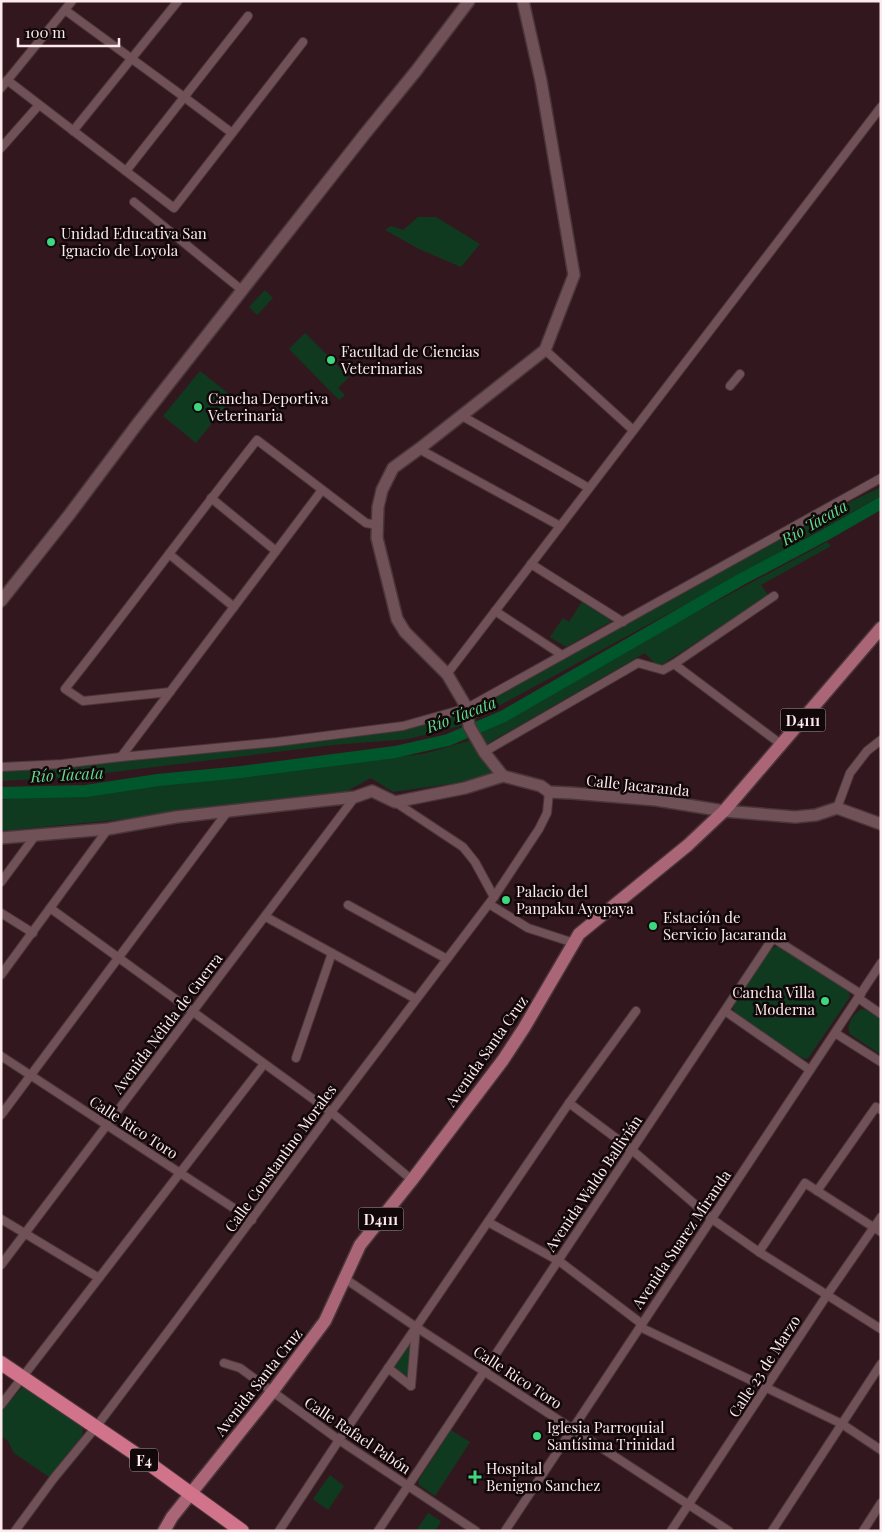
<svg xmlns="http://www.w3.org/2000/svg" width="882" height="1532" viewBox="0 0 882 1532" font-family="'Playfair Display',serif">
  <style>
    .green { fill: #0f3a20 }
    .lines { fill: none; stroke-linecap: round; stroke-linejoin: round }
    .river { stroke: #00572c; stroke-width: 12 }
    .street-casing { stroke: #4a363a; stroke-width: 10 }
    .secondary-casing { stroke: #4a363a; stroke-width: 14 }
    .primary-casing { stroke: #4a363a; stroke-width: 15 }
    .highway-casing { stroke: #4a363a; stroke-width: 16 }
    .street { stroke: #705157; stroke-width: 8 }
    .secondary { stroke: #705157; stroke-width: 11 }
    .primary { stroke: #aa6576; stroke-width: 12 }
    .highway { stroke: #d1738a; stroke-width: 14 }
    .poi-dot { fill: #3cd77e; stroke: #120709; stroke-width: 2 }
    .labels { text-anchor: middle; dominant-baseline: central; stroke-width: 5; stroke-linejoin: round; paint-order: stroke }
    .shield { fill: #120709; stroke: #b6a6a9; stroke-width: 1 }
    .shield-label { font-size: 14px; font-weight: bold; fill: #fdeaed }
    .poi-label { font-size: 15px; fill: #fdeaed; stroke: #120709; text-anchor: start }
    .street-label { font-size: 15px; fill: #fdeaed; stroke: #120709 }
    .water-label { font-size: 16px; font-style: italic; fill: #5fdc8d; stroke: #120709 }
  </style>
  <rect width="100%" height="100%" fill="#32181e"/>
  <g class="green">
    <polygon points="418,217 436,217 480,244 461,267 419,249 385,230 391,226 403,230"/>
    <polygon points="265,290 273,298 257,315 249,307"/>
    <polygon points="305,333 349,377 338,388 345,395 339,400 289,349"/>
    <polygon points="200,371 233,397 196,443 163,416"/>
    <polygon points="881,487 881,496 739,575 473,720 472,708 671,599 821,516"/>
    <polygon points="827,542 831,546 761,585 768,595 711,633 658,667 645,653 487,744 478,731 539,702 641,642"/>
    <polygon points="585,597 615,619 566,647 550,637 563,618 569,622"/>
    <polygon points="463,713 464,725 408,739 333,745 73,777 1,781 1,770 401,730"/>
    <polygon points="472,740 493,773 464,782 393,792 371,778 347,791 126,819 1,831 1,800 423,754"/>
    <polygon points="775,947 779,947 848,990 850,997 809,1057 807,1059 802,1058 735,1013 733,1008 734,1004 770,950"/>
    <path d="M862,1009l5,1 14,9v36l-31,-21c-5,-9 4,-21 12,-25z"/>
    <polygon points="413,1339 409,1375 405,1378 396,1371 395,1367"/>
    <polygon points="24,1385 81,1424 83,1428 82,1436 49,1477 14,1453 8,1441 1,1436 1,1412"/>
    <polygon points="451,1430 470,1442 435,1496 419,1485 418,1481"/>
    <polygon points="330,1475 344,1486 328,1510 313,1499"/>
    <polygon points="428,1513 441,1521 435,1531 416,1531"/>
  </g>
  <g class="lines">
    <polyline class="river" points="1,793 86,791 158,780 241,772 395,752 448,740 504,716 740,580 825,535 881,503"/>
    <g class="street-casing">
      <g id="street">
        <polyline points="65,10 184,97 232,133"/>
        <polyline points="7,80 174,208 303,42"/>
        <polyline points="1,88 72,1"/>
        <polyline points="73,131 178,1"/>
        <polyline points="1,148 39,105"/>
        <polyline points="126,171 248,16"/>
        <polyline points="134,202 243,291"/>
        <polyline points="545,350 633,430"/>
        <polyline points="730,386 740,374"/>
        <polyline points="462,416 589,488"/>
        <polyline points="419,449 560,526"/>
        <polyline points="211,498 276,551"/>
        <polyline points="169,554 234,607"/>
        <polyline points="531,564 623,622"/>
        <polyline points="495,611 562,655"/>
        <polyline points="674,664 782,745"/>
        <polyline points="447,674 881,107"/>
        <path d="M170,692l-87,9 -18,-12c65,-82 127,-167 192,-249l109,83 11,2"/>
        <polyline points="484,752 638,663 663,670 674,664 774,596"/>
        <polyline points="121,757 322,490"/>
        <polyline points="1,767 62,764 121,757 277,742 403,726 467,708 881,478"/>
        <polyline points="395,802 463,847 475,862 494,897"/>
        <polyline points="837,808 850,773 867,751 881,740"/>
        <polyline points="1,882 35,836"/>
        <polyline points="489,904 528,928 574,943"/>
        <polyline points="348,905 447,959"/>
        <polyline points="50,908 331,1112 412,1180"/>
        <polyline points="1,913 33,933"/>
        <polyline points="266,917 416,999"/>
        <polyline points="1,975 108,829"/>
        <polyline points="858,998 881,1014"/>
        <polyline points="725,1011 810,1070"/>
        <polyline points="835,1033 881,1062"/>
        <polyline points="1,1056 252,1220"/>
        <polyline points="296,1058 332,953"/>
        <polyline points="569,1103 632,1150 712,1219 759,1252 881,1329"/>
        <polyline points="1,1115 228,811"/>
        <polyline points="817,1191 876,1107 881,1110"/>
        <polyline points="1,1219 99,1278"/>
        <polyline points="488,1222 559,1261 642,1324"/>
        <polyline points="759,1252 805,1183 881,1232"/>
        <polyline points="1,1265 355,797"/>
        <polyline points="344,1278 416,1327 729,1531"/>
        <polyline points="640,1327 842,1424 881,1450"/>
        <polyline points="224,1363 240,1368 339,1440 476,1531"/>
        <polyline points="388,1368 411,1386"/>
        <polyline points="411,1386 416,1327"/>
        <polyline points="1,1405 264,1064"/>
        <polyline points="15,1531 54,1478 96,1427 173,1325 331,1112 494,897 539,829 547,813 549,792"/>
        <polyline points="279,1531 339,1440 569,1103 636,1011"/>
        <polyline points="378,1531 773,938 861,994"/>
        <polyline points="505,1531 881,963"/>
        <polyline points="671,1531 827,1295 881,1217"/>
        <polyline points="772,1531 881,1364"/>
        <polyline points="863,1531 881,1503"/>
      </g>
    </g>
    <g class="secondary-casing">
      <g id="secondary">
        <polyline points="1,601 69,515 138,423 364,135 416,71 469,1"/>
        <polyline points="503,776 484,752 469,726 467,708 447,674 405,632 397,619 377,538 378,507 382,490 393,468 419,449 545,350 574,275 541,81 523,1"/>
        <polyline points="1,838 108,829 176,817 355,797 372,791 395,802 465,788 503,776 541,786 549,792 571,793 656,800 724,811 795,817 816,815 837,808 881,824"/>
      </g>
    </g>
    <g class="primary-casing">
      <polyline id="primary" points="164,1531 172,1517 272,1392 325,1321 360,1245 412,1180 503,1060 524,1028 579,934 688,845 724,811 881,628"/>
    </g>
    <g class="highway-casing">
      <polyline id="highway" points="1,1363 140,1457 242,1531"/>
    </g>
    <use href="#street" class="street"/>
    <use href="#secondary" class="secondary"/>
    <use href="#primary" class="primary"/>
    <use href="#highway" class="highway"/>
  </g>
  <g class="poi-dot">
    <circle cx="51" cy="242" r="5"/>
    <circle cx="331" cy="360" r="5"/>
    <circle cx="198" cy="407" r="5"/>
    <circle cx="506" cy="900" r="5"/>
    <circle cx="653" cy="926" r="5"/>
    <circle cx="825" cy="1001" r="5"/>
    <circle cx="537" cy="1436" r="5"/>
    <path d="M472.5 1469.5h5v5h5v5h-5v5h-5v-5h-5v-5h5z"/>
  </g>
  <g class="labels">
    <g class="shield">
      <rect x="780.5" y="708.5" width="45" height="23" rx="4"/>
      <rect x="358.5" y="1207.5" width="45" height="23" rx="4"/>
      <rect x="130" y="1448.5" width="28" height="23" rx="4"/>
    </g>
    <g class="shield-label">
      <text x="803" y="720">D4111</text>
      <text x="381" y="1219">D4111</text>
      <text x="144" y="1460">F4</text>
    </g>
    <g class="poi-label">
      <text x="61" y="233">Unidad Educativa San<tspan x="61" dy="17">Ignacio de Loyola</tspan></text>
      <text x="341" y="351">Facultad de Ciencias<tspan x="341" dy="17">Veterinarias</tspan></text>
      <text x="208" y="398">Cancha Deportiva<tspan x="208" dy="17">Veterinaria</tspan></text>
      <text x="516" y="891">Palacio del<tspan x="516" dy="17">Panpaku Ayopaya</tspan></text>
      <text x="663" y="917">Estación de<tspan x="663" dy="17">Servicio Jacaranda</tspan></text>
      <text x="815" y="992" text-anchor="end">Cancha Villa<tspan x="815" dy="17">Moderna</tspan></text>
      <text x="547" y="1427">Iglesia Parroquial<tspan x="547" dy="17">Santísima Trinidad</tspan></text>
      <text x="486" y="1468">Hospital<tspan x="486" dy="17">Benigno Sanchez</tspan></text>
    </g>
    <g class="street-label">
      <text transform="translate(638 785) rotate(6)">Calle Jacaranda</text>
      <text transform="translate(167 1023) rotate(-53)">Avenida Nélida de Guerra</text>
      <text transform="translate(486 1051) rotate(-55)">Avenida Santa Cruz</text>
      <text transform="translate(134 1127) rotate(33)">Calle Rico Toro</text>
      <text transform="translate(280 1158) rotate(-54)">Calle Constantino Morales</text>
      <text transform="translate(593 1183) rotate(-56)">Avenida Waldo Ballivián</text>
      <text transform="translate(681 1239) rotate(-56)">Avenida Suarez Miranda</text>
      <text transform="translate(764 1366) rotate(-57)">Calle 23 de Marzo</text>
      <text transform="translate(518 1377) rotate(33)">Calle Rico Toro</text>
      <text transform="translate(258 1382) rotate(-52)">Avenida Santa Cruz</text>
      <text transform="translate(358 1435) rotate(34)">Calle Rafael Pabón</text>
    </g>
    <g class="water-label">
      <text transform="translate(814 522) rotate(-30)">Río Tacata</text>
      <text transform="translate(461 714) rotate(-21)">Río Tacata</text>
      <text transform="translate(67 774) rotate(-3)">Río Tacata</text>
    </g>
  </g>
  <rect width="882" height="1532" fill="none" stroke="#fdeaed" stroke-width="5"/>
  <path d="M18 38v8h101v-8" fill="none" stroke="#fdeaed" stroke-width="2.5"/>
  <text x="25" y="38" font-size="15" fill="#fdeaed" stroke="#120709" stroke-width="4" paint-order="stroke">100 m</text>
</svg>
